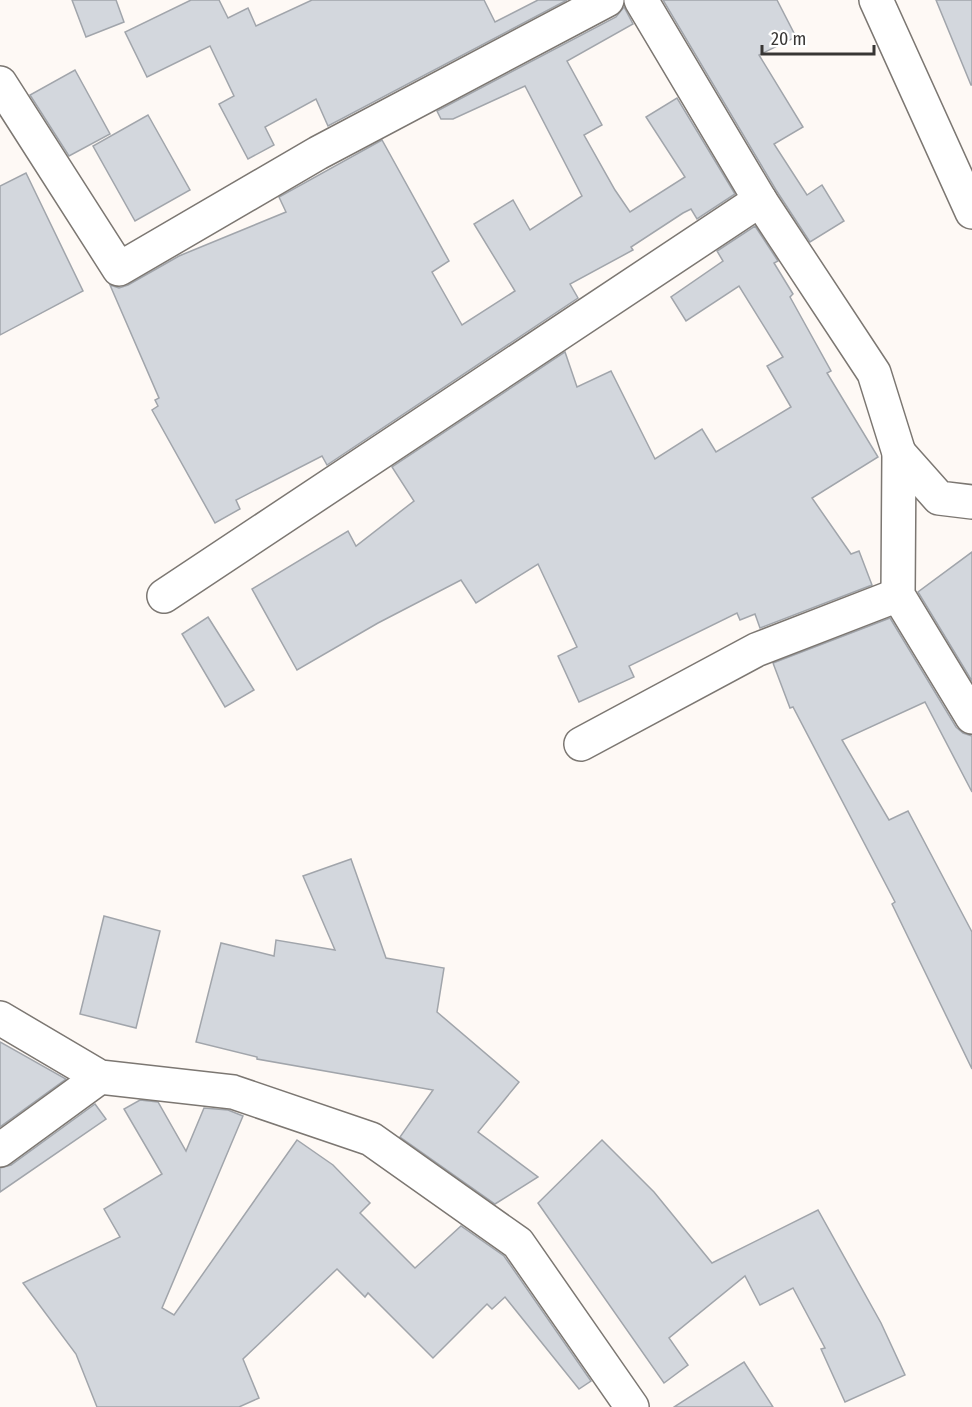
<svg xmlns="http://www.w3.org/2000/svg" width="972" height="1407" viewBox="0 0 972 1407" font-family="'Fira Sans Condensed',sans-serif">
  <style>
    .building { fill: #d3d7dd; stroke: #a1a5ab; stroke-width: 1.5 }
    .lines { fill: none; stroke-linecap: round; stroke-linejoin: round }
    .street-casing { stroke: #7c7772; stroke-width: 36 }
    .street { stroke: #fff; stroke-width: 33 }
  </style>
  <rect width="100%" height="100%" fill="#fef9f5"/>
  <g class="building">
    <polygon points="72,0 116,0 124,22 86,37"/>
    <polygon points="191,0 219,0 228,18 248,8 256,26 312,0 484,0 495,22 538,0 567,0 328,126 316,99 265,127 274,145 248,159 219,104 234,96 210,46 147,77 125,32"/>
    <polygon points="663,0 777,0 796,37 759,55 803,127 774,144 807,195 822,185 844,221 810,242 776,190"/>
    <polygon points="936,0 972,0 972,85 971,85"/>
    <polygon points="624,7 633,24 567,61 602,125 584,135 615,190 630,212 685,177 646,117 677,98 735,194 697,219 691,209 683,213 631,247 633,250 570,284 578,298 327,465 322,456 236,500 240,509 215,523 152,410 158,406 155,400 159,398 110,285 119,288 128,285 179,256 286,212 279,197 382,140 449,261 432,272 462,325 515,291 474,224 513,200 530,230 582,196 525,86 453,119 441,119 437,111 616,17"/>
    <polygon points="75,70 110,134 69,156 30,95"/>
    <polygon points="148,115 190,190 135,221 93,146"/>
    <polygon points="26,173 83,291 0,335 0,186"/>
    <polygon points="755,226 778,261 774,263 793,294 790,297 831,371 827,373 878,457 812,498 851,554 859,551 872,585 760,628 755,614 740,620 737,613 629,666 634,677 579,702 558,656 577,647 538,564 476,603 461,580 378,623 297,670 252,589 348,531 356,546 414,501 392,467 565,352 577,387 611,371 655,459 702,429 716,452 791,407 767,366 783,357 739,286 686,321 671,297 723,261 717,251"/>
    <polygon points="972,552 972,681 918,592"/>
    <polygon points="208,617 254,690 225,707 182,634"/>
    <polygon points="890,618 956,727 963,733 972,736 972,792 925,702 842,740 889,820 908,811 972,932 972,1069 892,904 895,902 793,707 790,708 773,663"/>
    <polygon points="351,859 386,958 444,968 437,1012 519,1082 478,1132 538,1177 495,1204 400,1137 433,1090 257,1059 257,1057 196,1042 221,943 274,956 276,940 335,950 303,876"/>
    <polygon points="104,916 160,931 136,1028 80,1014"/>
    <polygon points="0,1042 66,1079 0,1127"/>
    <polygon points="140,1100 158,1102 186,1151 204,1108 228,1110 243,1116 162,1308 174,1315 297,1140 333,1165 370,1203 360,1213 415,1268 461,1226 504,1256 591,1381 579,1389 505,1297 492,1309 487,1304 433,1358 368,1293 365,1297 337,1269 243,1359 259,1398 239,1407 97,1407 76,1354 23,1283 120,1237 104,1209 162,1174 124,1109"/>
    <polygon points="95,1104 106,1119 0,1192 0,1168 11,1165"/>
    <polygon points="602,1140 654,1192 712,1263 818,1210 881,1323 905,1375 845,1402 821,1349 825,1348 793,1288 760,1305 745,1276 669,1338 688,1365 664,1383 538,1203"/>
    <polygon points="744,1362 773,1407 674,1407"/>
  </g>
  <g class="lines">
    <g class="street-casing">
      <g id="street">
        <polyline points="641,0 760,200 874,373 899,453 898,595 972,717"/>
        <polyline points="876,0 972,212"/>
        <polyline points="0,83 119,269 318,153 607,0"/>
        <polyline points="899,453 939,498 972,502"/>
        <polyline points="164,596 760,200"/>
        <polyline points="581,744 756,650 898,595"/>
        <polyline points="0,1018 100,1077 233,1092 371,1139 518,1243 632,1407"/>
        <polyline points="0,1150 100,1077"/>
      </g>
    </g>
    <use href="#street" class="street"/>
  </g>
  <path d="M762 45v9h112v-9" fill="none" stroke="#383634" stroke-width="3"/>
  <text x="771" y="45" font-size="18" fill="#383634" stroke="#ffffff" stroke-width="4.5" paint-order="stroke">20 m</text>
</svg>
